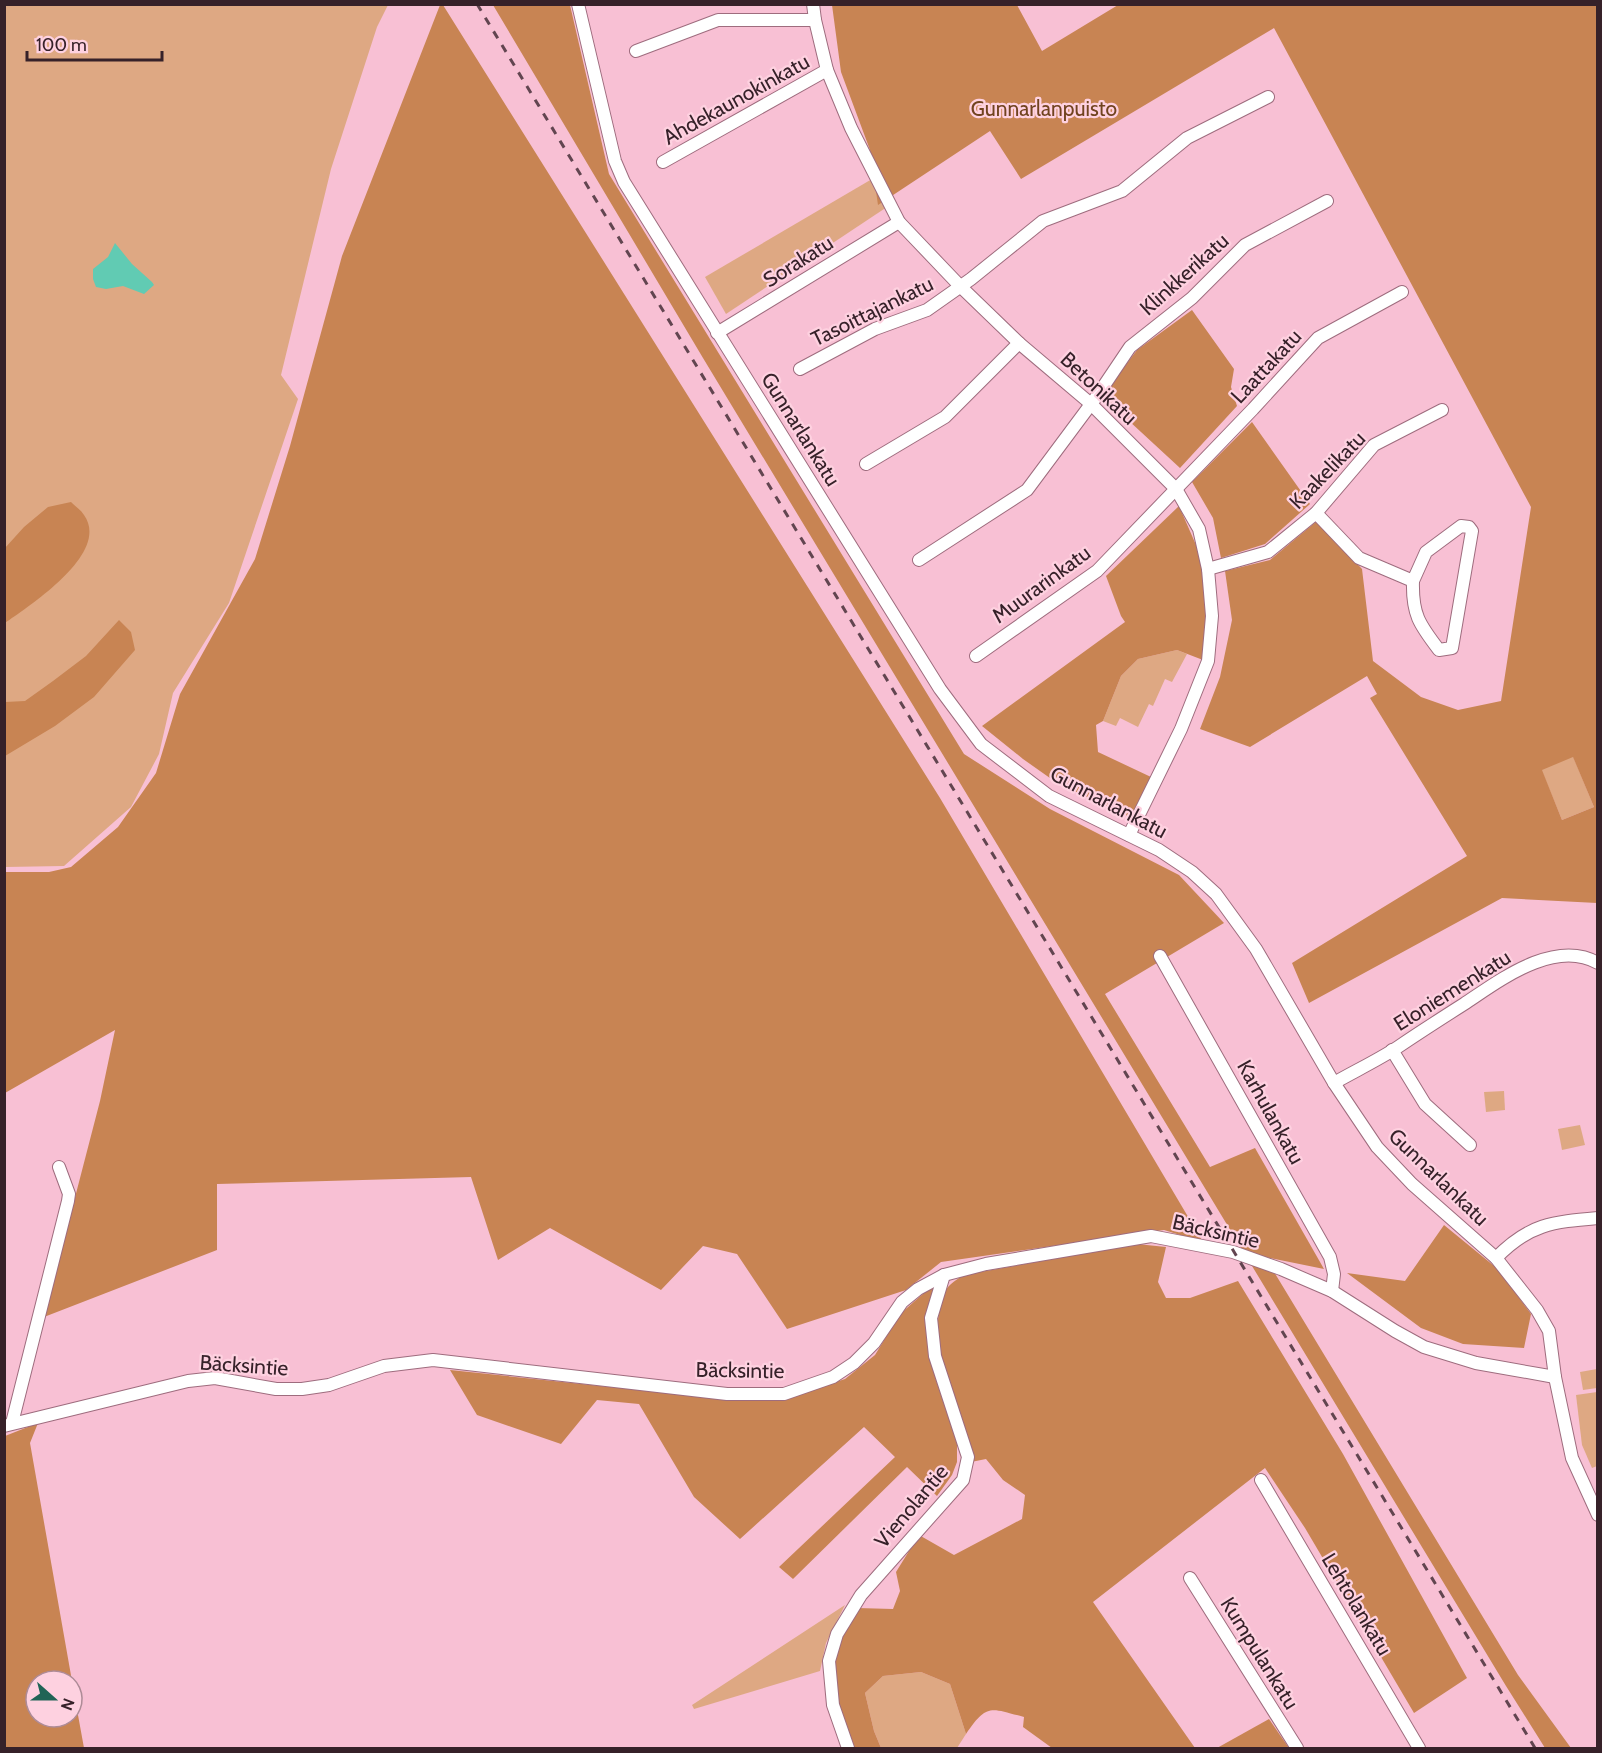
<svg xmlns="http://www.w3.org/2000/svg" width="1602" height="1753" viewBox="0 0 1602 1753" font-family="Cabin,sans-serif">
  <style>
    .green { fill: #dea883 }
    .forest { fill: #c88453; fill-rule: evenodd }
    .water { fill: #61cbb3 }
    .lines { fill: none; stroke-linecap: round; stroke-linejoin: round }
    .minor-casing { stroke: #9e6c7e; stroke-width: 14 }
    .minor { stroke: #fff; stroke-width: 12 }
    .rail { stroke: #624550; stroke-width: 3; stroke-dasharray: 8 8; stroke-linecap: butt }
    .labels { text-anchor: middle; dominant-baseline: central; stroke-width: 4.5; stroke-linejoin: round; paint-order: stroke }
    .street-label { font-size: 21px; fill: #362129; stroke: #fed1e0 }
    .park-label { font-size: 21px; fill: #71431f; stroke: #fed1e0 }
  </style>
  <rect width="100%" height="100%" fill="#f8c0d4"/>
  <g class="green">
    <polygon points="5,5 388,5 377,27 331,169 281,375 298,399 229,603 173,693 159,754 131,807 64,866 5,867"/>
    <polygon points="872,179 887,207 726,314 705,277"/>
    <polygon points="1177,650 1187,654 1172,682 1165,679 1153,706 1149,704 1138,727 1120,718 1116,726 1103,721 1121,676 1138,659"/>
    <polygon points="1573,756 1594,807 1562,820 1541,769"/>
    <polygon points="1504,1091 1505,1110 1486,1112 1484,1092"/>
    <polygon points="1580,1125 1585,1145 1562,1150 1558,1129"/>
    <polygon points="1597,1369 1597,1388 1583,1390 1580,1372"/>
    <polygon points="1597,1392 1597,1466 1592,1468 1582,1445 1576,1395"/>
    <polygon points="845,1605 826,1643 820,1671 694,1709 692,1705"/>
    <polygon points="921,1672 950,1684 966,1734 957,1748 881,1748 874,1731 865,1693 883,1676"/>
  </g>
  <g class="forest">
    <polygon points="440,5 443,5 940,798 1203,1242 1164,1230 941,1262 906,1290 787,1329 737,1254 703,1246 661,1290 550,1228 498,1260 471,1177 217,1184 217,1250 44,1317 100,1101 115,1030 5,1093 4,872 49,872 71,867 118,827 156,773 180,694 255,559 290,446 342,256"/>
    <polygon points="493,5 570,5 609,174 964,754 1050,809 1179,875 1224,923 1105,994 1210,1167 1255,1148 1324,1269 1265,1257 1518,1675 1571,1748 1545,1748 1506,1686 703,358"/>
    <path d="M832,5h185l25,46 76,-46h479v898l-95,-5 -193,105 -17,-40 175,-107 -97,-158 7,-4 -10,-18 -117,71 -50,-18 20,-52 12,-57 -7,-49 45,-11 47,-39 45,48 11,92 48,36 37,13 43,-9 30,-194 -257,-479 -253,151 -31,-48 -112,74 -8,-55 -29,-78zM1573,757l21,50 -32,13 -20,-50z"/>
    <polygon points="1192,310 1234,369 1231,387 1237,406 1180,468 1102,396 1137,350"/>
    <polygon points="1252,422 1310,504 1265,544 1221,558 1213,518 1192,482"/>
    <path d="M71,502c4,4 10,8 13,13 27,38 -54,90 -79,108v-75l19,-21 24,-20z"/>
    <polygon points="1179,506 1203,561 1207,608 1203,660 1177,650 1138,659 1121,676 1103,721 1096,725 1098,752 1151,777 1132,818 1057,783 1023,759 982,726 1125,622 1121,616 1106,576"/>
    <polygon points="119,620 131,632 135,650 94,697 55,726 5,756 5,702 25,701 53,681 86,656"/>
    <polygon points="1444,1225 1499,1270 1531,1314 1524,1348 1463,1344 1421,1328 1347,1273 1405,1281"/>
    <path d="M1137,1244l29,3 -8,35 8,16h24l48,-17 105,173 124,224 -53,35 -109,-185 -40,-60 -172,134 102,146h-143l-29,-21 1,-10c-34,-9 -37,-14 -58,17l-16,-50 -29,-12 -38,4 -18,17 9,38 7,17h-27c-9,-25 -24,-62 -20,-90 2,-18 14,-35 23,-50l36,1 7,-18 -4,-19 23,-37 35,20 68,-36 3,-24 -22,-15 -17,-21 -15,3c-14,-45 -49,-129 -25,-172 3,-6 12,-11 17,-15z"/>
    <polygon points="932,1286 934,1292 928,1340 936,1380 957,1442 957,1462 952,1475 937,1496 907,1467 793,1579 779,1567 895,1457 864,1427 740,1539 694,1497 639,1404 597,1400 561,1444 477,1415 450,1370 639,1390 787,1398 845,1379 875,1355 900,1314"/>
    <polygon points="38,1423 30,1443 72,1681 36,1681 36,1717 72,1717 72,1682 84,1748 5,1748 5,1436"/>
    <polygon points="1269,1719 1289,1748 1217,1748"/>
  </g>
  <polygon class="water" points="115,243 132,264 152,282 154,285 144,294 123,286 106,289 96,287 93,279 93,269 108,257"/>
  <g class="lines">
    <g class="minor-casing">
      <g id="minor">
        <polyline points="578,4 615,161 624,182 940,689 981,744 1049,796 1159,850 1192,872 1216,894 1256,949 1334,1083 1377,1147 1412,1184 1496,1258 1537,1310 1549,1331 1555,1377 1572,1458 1598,1515"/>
        <polyline points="813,4 815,20 827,70 851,128 899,222 960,286 1019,343 1091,404 1176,489 1199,529 1208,569 1212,616 1208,661 1181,729 1129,835"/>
        <polyline points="636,51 718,20 815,20"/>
        <polyline points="663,162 827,70"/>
        <polyline points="717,333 899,222"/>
        <polyline points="800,369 875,329 927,310 971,279 1043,221 1122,191 1187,138 1268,97"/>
        <polyline points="866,464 945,417 1019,343"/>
        <path d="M1316,513l43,45 54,23 13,-29 35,-26 8,1 3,4 -20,117 -13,2c-20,-26 -27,-36 -26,-69"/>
        <polyline points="919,560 1027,490 1097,396 1130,347 1192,298 1245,245 1327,201"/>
        <polyline points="1208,569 1268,552 1316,513 1374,445 1442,410"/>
        <polyline points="976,656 1097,571 1253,409 1318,338 1402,292"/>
        <polyline points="1160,956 1330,1257 1334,1274 1332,1291"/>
        <polyline points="1392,1050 1425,1104 1470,1145"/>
        <path d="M1334,1083c21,-12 44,-23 64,-36 22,-15 44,-29 66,-43 35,-23 90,-66 134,-41"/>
        <path d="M1496,1258c33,-34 56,-36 102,-40"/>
        <polyline points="12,1423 68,1201 69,1194 59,1167"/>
        <polyline points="4,1426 188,1381 215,1378 276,1389 302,1389 329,1385 384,1366 433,1360 727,1394 784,1394 833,1377 854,1363 874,1343 902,1302 918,1289 944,1275 986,1264 1151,1236 1233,1252 1281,1269 1332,1291 1395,1331 1424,1347 1476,1363 1555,1377"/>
        <polyline points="1261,1480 1419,1748"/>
        <polyline points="1190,1578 1297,1748"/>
        <polyline points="848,1748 833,1705 829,1661 837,1634 861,1595 963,1480 968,1457 935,1356 931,1318 944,1275"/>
      </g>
    </g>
    <use href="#minor" class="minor"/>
    <polyline class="rail" points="477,4 1535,1748"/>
  </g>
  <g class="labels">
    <g class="street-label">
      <text transform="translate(736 99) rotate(-29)">Ahdekaunokinkatu</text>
      <text transform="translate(798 261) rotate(-32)">Sorakatu</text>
      <text transform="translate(1184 274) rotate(-42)">Klinkkerikatu</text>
      <text transform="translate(872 311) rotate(-26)">Tasoittajankatu</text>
      <text transform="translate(1266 366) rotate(-47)">Laattakatu</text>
      <text transform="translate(1099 388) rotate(43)">Betonikatu</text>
      <text transform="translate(801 429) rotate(58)">Gunnarlankatu</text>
      <text transform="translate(1327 470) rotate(-46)">Kaakelikatu</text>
      <text transform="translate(1041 584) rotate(-36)">Muurarinkatu</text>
      <text transform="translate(1109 802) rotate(28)">Gunnarlankatu</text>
      <text transform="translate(1452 990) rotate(-32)">Eloniemenkatu</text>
      <text transform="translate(1271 1112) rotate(61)">Karhulankatu</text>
      <text transform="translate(1439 1177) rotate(44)">Gunnarlankatu</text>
      <text transform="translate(1216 1231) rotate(13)">Bäcksintie</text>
      <text transform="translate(244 1365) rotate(4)">Bäcksintie</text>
      <text transform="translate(740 1370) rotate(1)">Bäcksintie</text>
      <text transform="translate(911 1506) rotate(-50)">Vienolantie</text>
      <text transform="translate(1357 1604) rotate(59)">Lehtolankatu</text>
      <text transform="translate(1260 1653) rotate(58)">Kumpulankatu</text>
    </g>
    <g class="park-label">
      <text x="1044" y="108">Gunnarlanpuisto</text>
    </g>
  </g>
  <rect width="1602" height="1753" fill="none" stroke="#362129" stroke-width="12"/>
  <g transform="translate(54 1699) rotate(111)"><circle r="28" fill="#fed1e0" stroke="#ae8b97" stroke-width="1.5"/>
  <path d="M0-4.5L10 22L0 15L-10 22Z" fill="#206456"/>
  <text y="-9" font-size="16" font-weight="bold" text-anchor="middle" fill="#362129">N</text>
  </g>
  <path d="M27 51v9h135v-9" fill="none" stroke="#362129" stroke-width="3"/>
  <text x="36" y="51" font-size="18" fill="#362129" stroke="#fed1e0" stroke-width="4.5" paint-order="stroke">100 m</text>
</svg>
